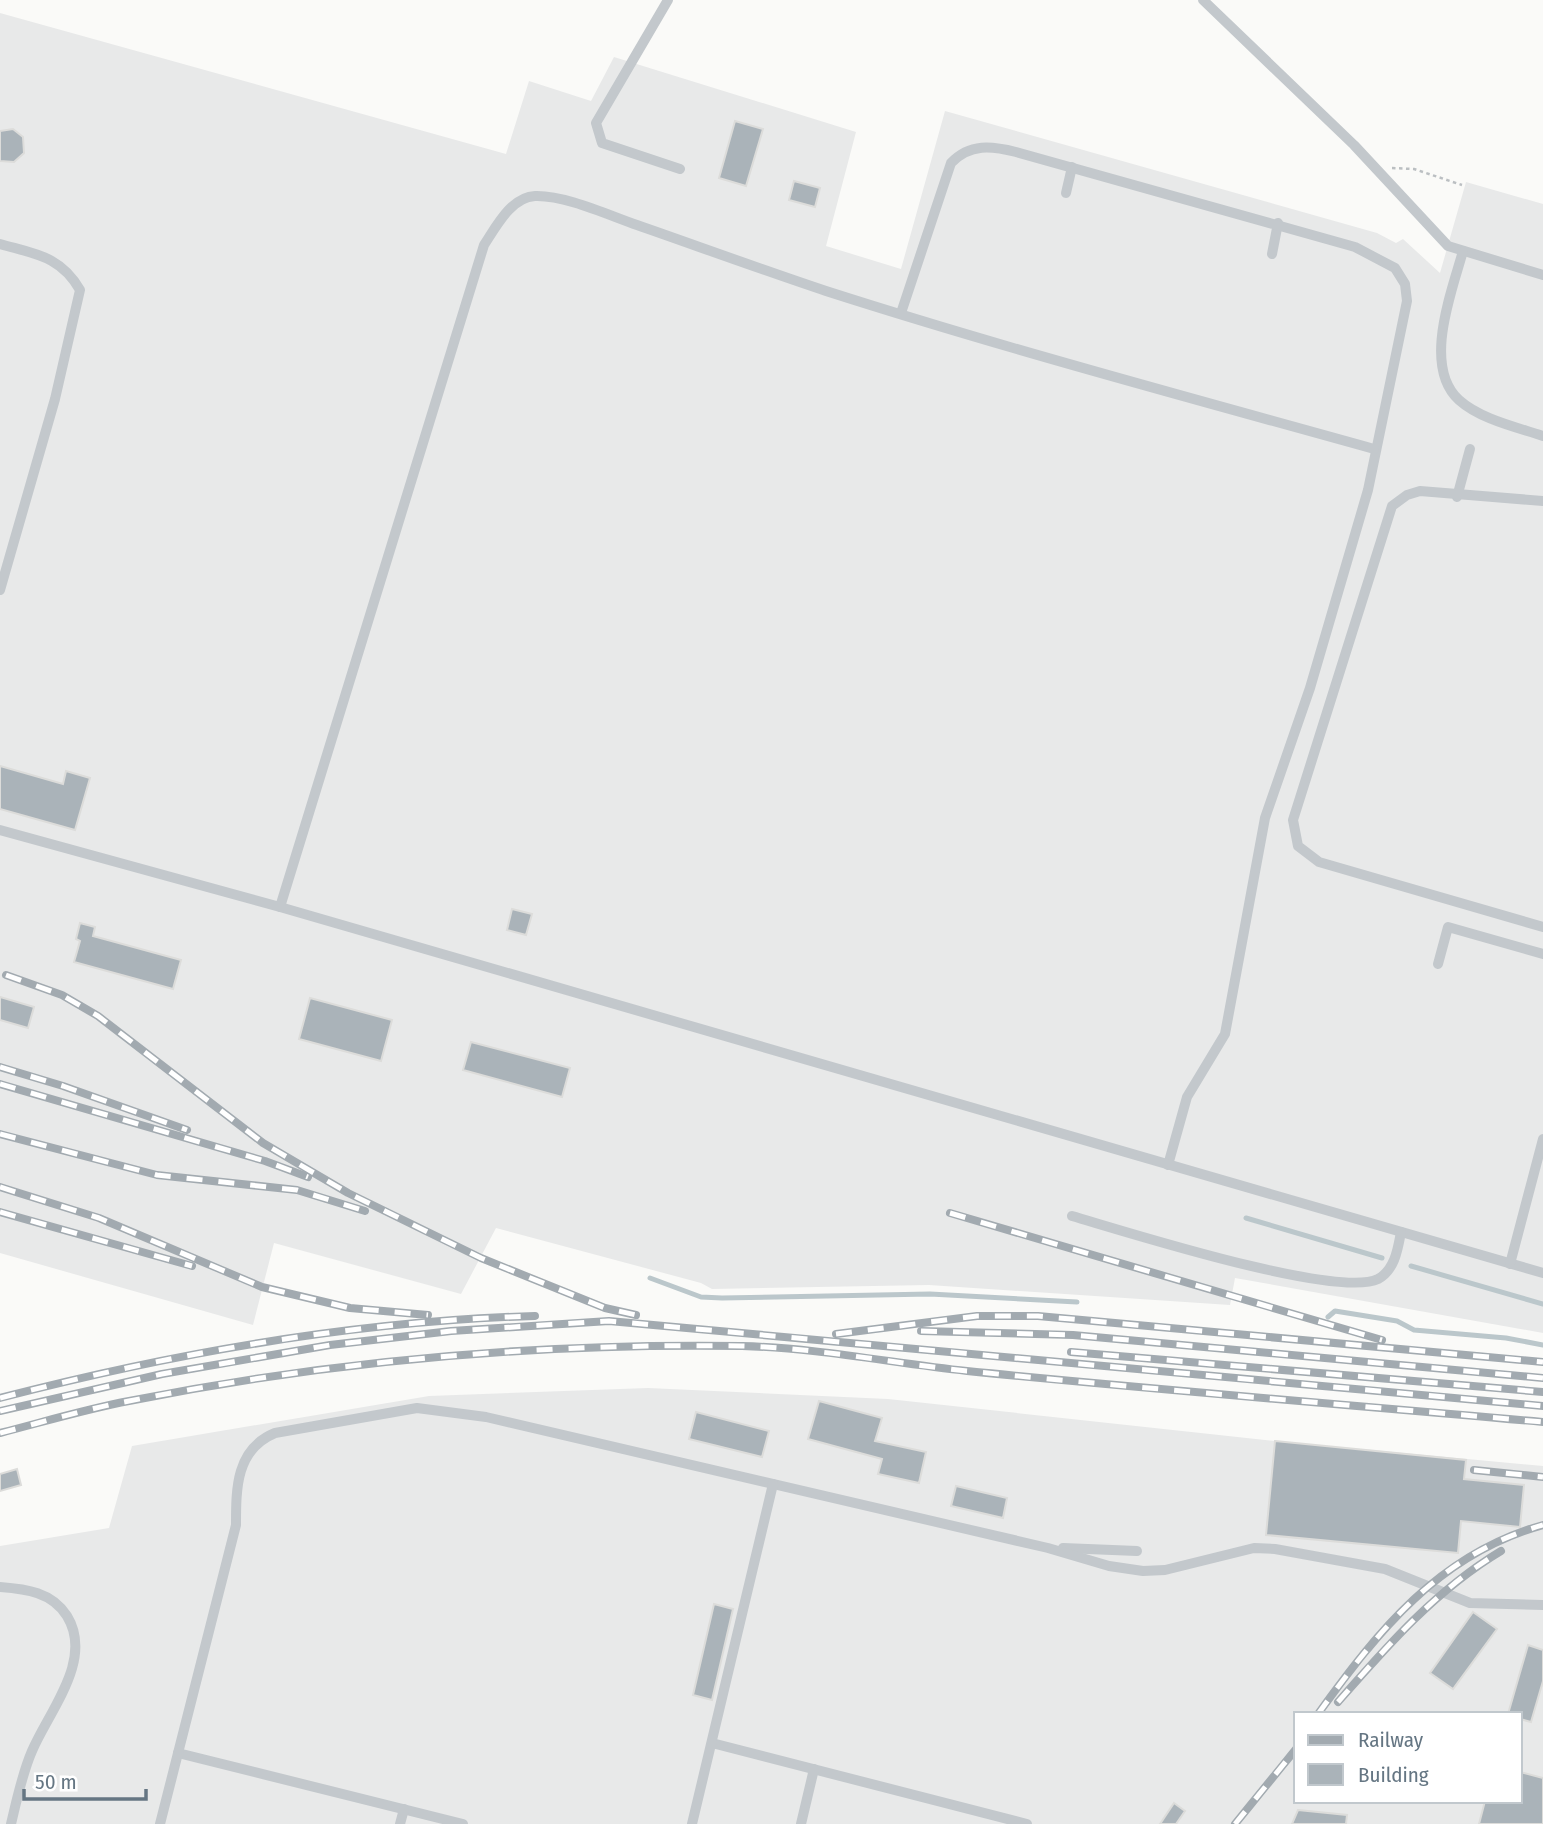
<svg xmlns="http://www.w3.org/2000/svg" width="1543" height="1824" viewBox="0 0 1543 1824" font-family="'Fira Sans Condensed',sans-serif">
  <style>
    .built { fill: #e8e9e9; fill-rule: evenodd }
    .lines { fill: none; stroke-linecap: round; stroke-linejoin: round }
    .stream { stroke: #bbc7cb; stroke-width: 5 }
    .building { fill: #aab3b9; stroke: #dcdcda; stroke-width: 2 }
    .path { stroke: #bbbfc2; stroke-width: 2.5; stroke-dasharray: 3.5 3.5; stroke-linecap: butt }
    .lane { stroke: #c3c8cc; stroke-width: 10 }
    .rail-casing { stroke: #a2aab0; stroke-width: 8 }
    .rail { stroke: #fff; stroke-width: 5; stroke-dasharray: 16; stroke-linecap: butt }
  </style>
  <rect width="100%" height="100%" fill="#fafaf8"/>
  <g class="built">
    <polygon points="0,13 506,154 529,81 591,101 614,57 856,132 826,246 901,269 945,111 1377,233 1396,243 1403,239 1440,273 1466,182 1543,204 1543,1333 1235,1278 1230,1305 929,1285 712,1289 701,1283 496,1228 461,1294 274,1243 253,1325 0,1253"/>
    <path d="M648,1388l240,11 387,42 268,25v358h-1543v-278l109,-18 23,-82 297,-50zM1296,1714h224v87h-224z"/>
  </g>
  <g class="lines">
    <g class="stream">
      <polyline points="1246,1218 1382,1258"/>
      <polyline points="1411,1266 1543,1304"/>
      <polyline points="650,1278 701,1297 722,1298 930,1294 1077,1302"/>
      <polyline points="1328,1317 1335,1311 1397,1321 1414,1330 1506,1338 1543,1345"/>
    </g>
  </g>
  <g class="building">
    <polygon points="735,121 763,129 746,186 719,178"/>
    <polygon points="13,129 23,137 24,153 14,162 0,161 0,131"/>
    <polygon points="794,181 820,188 815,207 789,200"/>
    <polygon points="0,766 63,784 66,771 90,778 75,830 0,809"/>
    <polygon points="512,909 532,914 526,935 507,930"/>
    <polygon points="80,923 95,927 93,936 181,960 173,989 74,962 80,941 76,939"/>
    <polygon points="0,997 34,1007 28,1028 0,1020"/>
    <polygon points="310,998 392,1020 381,1061 299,1039"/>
    <polygon points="471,1042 570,1068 562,1097 463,1070"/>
    <polygon points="819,1401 882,1418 875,1441 926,1452 919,1483 878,1474 882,1459 808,1439"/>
    <polygon points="696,1412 769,1431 762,1457 689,1439"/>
    <polygon points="1275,1441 1466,1460 1464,1479 1524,1485 1520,1527 1461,1521 1458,1553 1266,1535"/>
    <polygon points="17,1469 21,1485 0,1491 0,1474"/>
    <polygon points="956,1486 1007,1498 1003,1518 951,1506"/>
    <polygon points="714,1604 733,1609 712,1700 693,1695"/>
    <polygon points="1473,1612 1497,1629 1453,1689 1430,1673"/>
    <polygon points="1528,1645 1543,1650 1543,1681 1531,1722 1520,1719 1520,1714 1508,1714"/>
    <polygon points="1520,1772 1543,1778 1543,1824 1479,1824 1485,1801 1520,1801"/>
    <polygon points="1174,1803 1185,1811 1176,1824 1160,1824"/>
    <polygon points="1298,1810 1347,1815 1346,1824 1292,1824"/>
  </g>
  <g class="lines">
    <polyline class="path" points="1392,168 1414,169 1462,185"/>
    <g class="lane">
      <polyline points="668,0 596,123 602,143 680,169"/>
      <polyline points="1203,0 1354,145 1448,246 1543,275"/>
      <polyline points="1066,193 1072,167"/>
      <path d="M0,244c35,10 61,12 80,46l-25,109 -55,191"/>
      <path d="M1463,251c-11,40 -41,115 -4,149 21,19 57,27 84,36"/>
      <polyline points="1272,254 1278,223"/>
      <path d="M901,313l50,-150c19,-20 41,-17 65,-11l339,95 40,21 10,16 2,17 -39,189 -58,198 -45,130 -40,216 -38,63 -19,68"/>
      <polyline points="1457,497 1470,449"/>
      <polyline points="1543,501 1420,491 1407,495 1392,506 1293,820 1298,846 1319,862 1543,927"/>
      <polyline points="0,830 280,907 1543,1273"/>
      <path d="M280,907l204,-662c12,-18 27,-48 51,-49 30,-1 73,19 102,29 63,22 126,45 189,66 181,58 365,107 548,158"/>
      <polyline points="1438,964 1448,927 1543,954"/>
      <path d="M1072,1216c52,15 265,83 306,63 17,-9 20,-31 23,-47"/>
      <polyline points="1510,1264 1543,1139"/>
      <polyline points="1063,1548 1137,1551"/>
      <path d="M0,1587c26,2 52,5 67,29 27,44 -18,95 -35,135 -10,23 -15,48 -21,73"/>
      <polyline points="712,1743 1027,1824"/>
      <polyline points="178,1753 463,1824"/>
      <path d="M160,1824l76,-299c0,-37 0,-76 39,-92l142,-25 69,9 562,131 61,18 34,5 22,-1 89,-22 21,1 110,20 85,34 73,2"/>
      <polyline points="400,1824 404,1809"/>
      <polyline points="692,1824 773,1484"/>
      <polyline points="801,1824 814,1769"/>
    </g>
    <g class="rail-casing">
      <g id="rail">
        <polyline points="6,975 62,995 98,1016 263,1143 348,1193 481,1258 605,1308 636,1315"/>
        <polyline points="0,1067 63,1086 187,1130"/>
        <polyline points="0,1084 265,1161 308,1177"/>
        <polyline points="0,1134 157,1175 297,1190 365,1211"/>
        <polyline points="0,1187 99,1218 262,1287 350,1308 428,1315"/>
        <polyline points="0,1212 192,1266"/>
        <polyline points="950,1213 1382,1340"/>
        <polyline points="921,1331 1073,1335 1543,1378"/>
        <polyline points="836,1334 977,1316 1038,1316 1543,1362"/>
        <polyline points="1071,1352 1543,1392"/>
        <path d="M0,1398c174,-45 355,-77 535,-82"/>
        <polyline points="0,1411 162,1374 330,1345 451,1331 609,1321 1543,1406"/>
        <path d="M0,1433c43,-11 86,-24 129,-32 201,-40 409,-58 613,-55 76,2 150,17 225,25 192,19 384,34 576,51"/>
        <polyline points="1474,1470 1543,1477"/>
        <path d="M1338,1702c50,-57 98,-112 163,-151"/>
        <path d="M1318,1714c60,-83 121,-160 225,-189"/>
        <polyline points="1235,1824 1296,1749"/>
      </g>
    </g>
    <use href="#rail" class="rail"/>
  </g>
  <rect x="1294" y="1712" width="228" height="91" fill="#ffffff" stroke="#c1c8cd" stroke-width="2"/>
  <rect x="1308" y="1735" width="35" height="10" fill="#a2aab0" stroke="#c1c8cd" stroke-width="2"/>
  <text x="1358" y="1747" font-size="21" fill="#657683">Railway</text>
  <rect x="1308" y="1764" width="35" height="21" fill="#aab3b9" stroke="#c1c8cd" stroke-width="2"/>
  <text x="1358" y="1782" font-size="21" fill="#657683">Building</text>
  <path d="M24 1789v10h122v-10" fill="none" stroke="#657683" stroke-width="3.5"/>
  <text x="35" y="1789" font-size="21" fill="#657683" stroke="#ffffff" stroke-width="5" paint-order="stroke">50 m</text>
</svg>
